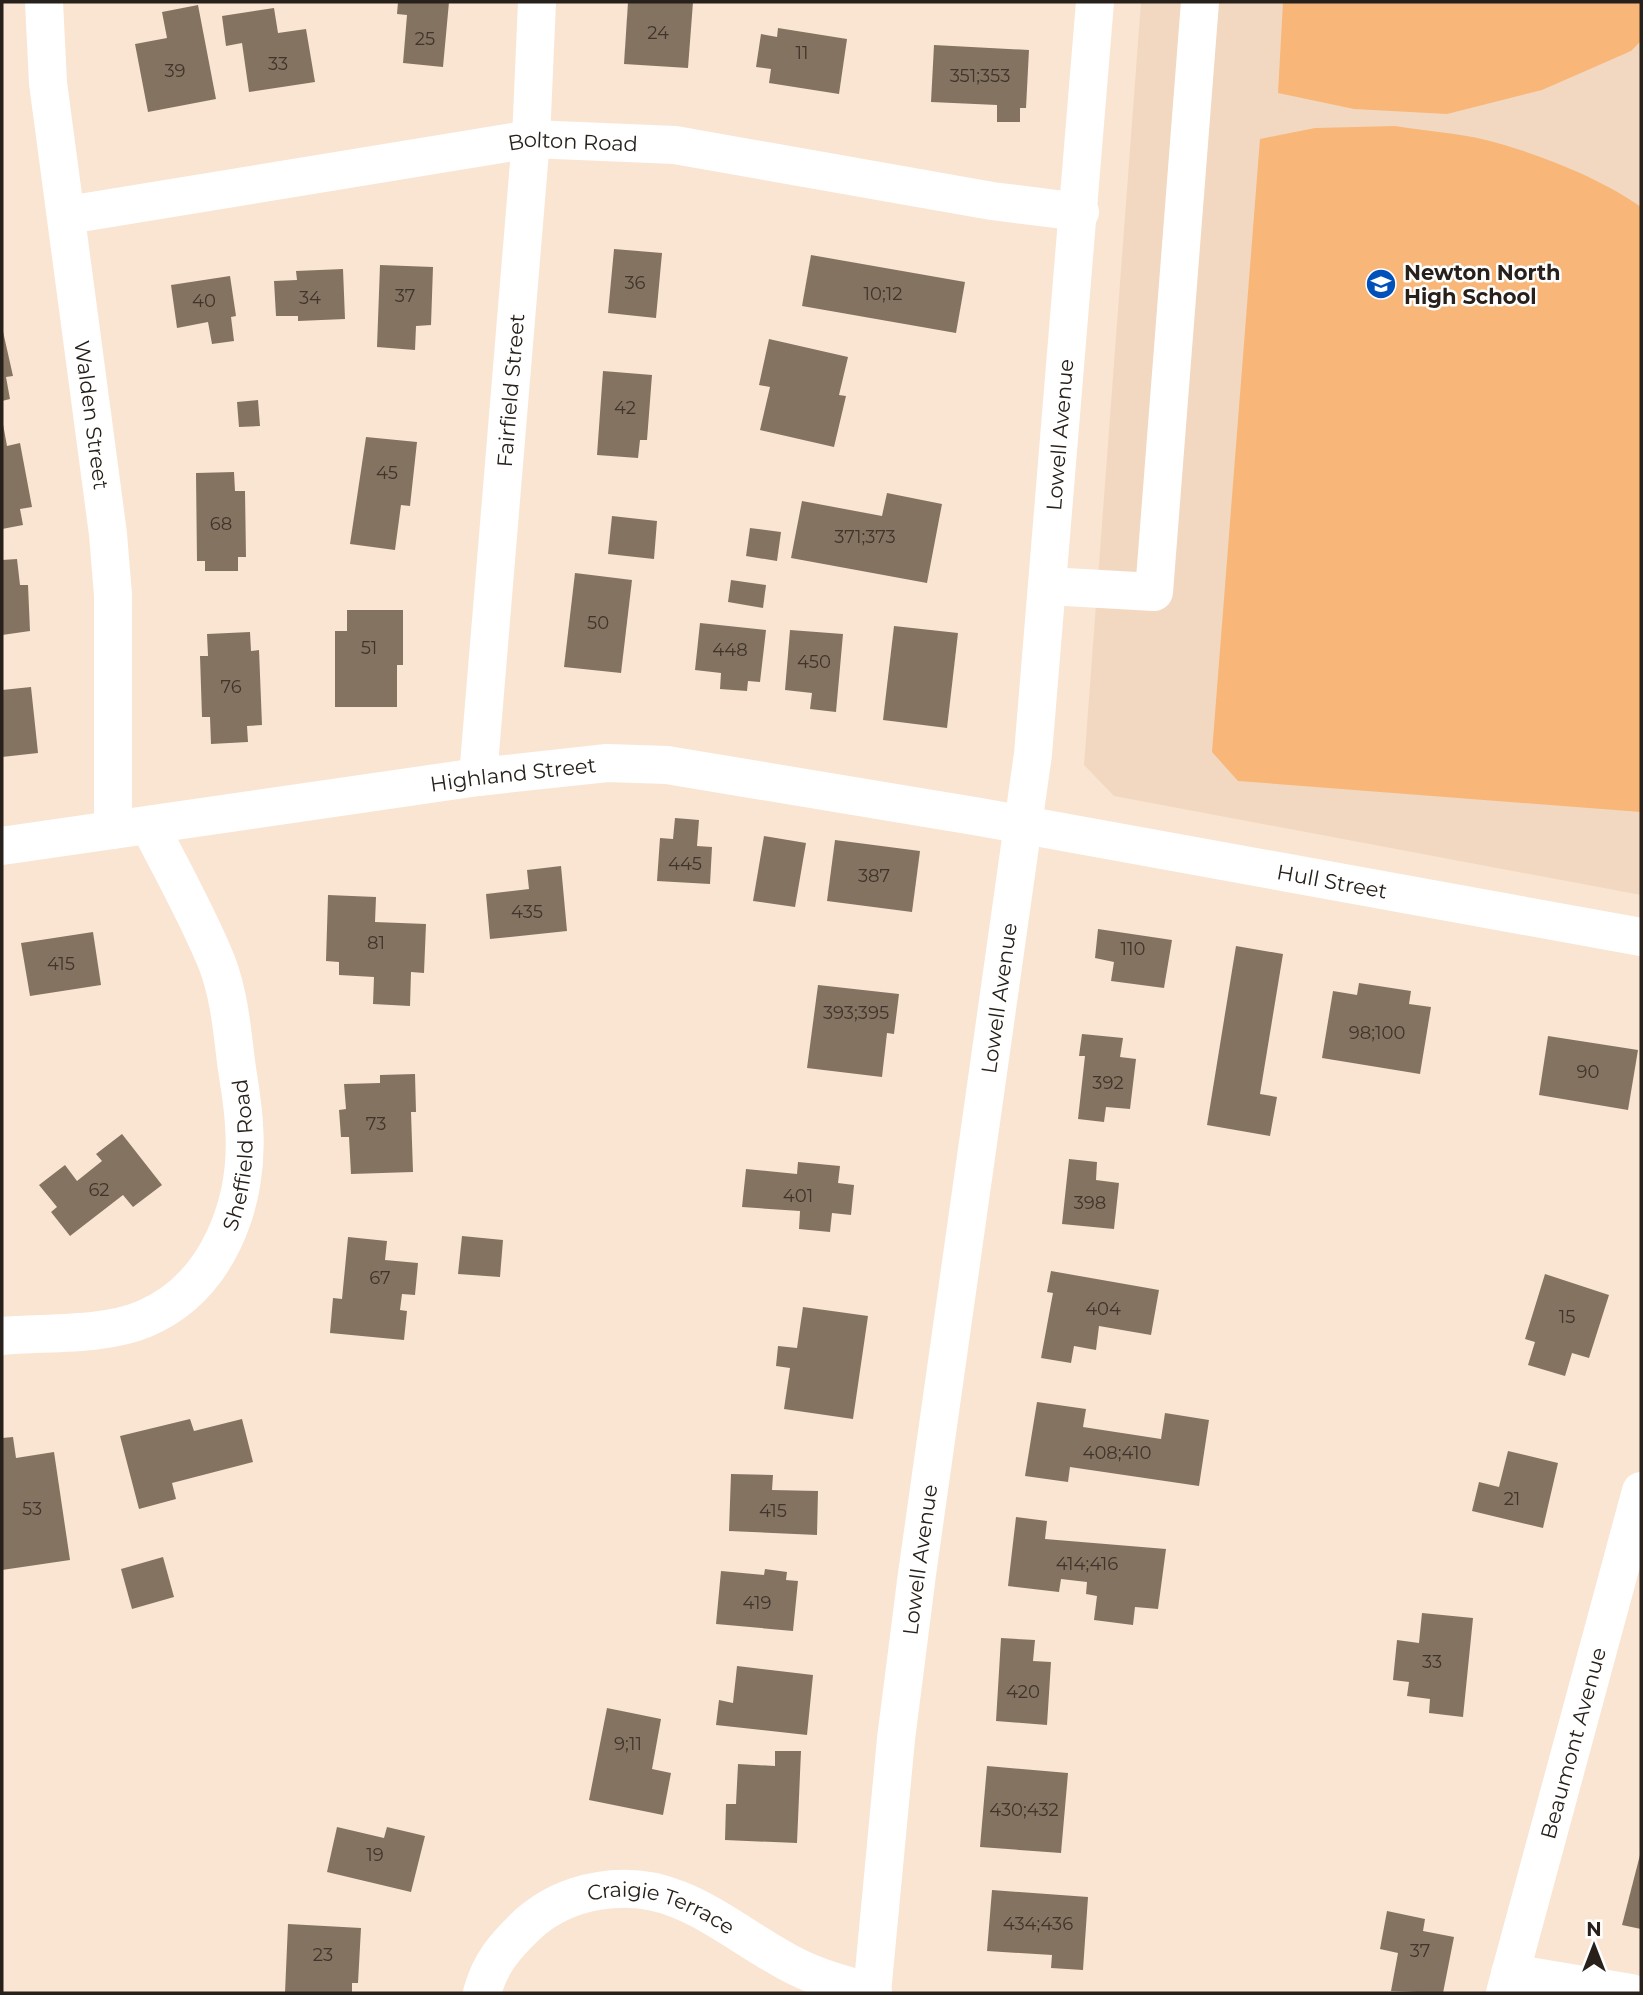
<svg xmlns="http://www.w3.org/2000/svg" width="1643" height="1995" viewBox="0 0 1643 1995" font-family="Montserrat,sans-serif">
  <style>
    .built { fill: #f2d8c0 }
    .green { fill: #f8b778 }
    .building { fill: #857362 }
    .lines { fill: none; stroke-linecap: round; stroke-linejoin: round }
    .minor { stroke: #fff; stroke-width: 38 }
    .labels { text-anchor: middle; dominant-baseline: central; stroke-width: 5; stroke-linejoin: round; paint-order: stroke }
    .number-label { font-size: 18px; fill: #3f352c }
    .street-label { font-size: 21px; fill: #28201a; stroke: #fff }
    .poi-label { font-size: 21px; font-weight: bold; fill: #28201a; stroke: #fff; text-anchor: start }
  </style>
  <rect width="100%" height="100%" fill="#fae5d3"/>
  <polygon class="built" points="1141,2 1641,2 1641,895 1114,796 1084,765"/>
  <g class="green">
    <polygon points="1283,2 1641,2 1641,41 1631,51 1542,90 1447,114 1354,109 1278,93"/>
    <path d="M1395,126c30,5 62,7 91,14 48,12 115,38 155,67v605l-403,-31 -26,-29 48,-613 55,-11z"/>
  </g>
  <g class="building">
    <polygon points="398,2 449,2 443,67 403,63 407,15 397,14"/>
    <polygon points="628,2 693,2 688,68 624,64"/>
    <polygon points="198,5 216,99 148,112 135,44 167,38 162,12"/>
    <polygon points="274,8 278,33 306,29 315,82 249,92 242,43 226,46 222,16"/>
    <polygon points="778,28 847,39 839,94 769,83 771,69 756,67 761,34 777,37"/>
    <polygon points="934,45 1029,50 1026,108 1020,108 1020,122 997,122 997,105 931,102"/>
    <polygon points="614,249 662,253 656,318 608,313"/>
    <polygon points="811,255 965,282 956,333 802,306"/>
    <polygon points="380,265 433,267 431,325 416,326 415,350 377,347"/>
    <polygon points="343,269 345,319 298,321 298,316 276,316 274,281 297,280 296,271"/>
    <polygon points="230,276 236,316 231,317 234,341 212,344 208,322 177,328 171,285"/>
    <polygon points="2,327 13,376 6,377 10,399 2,401"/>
    <polygon points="769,339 848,357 839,395 846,396 834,447 760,430 770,387 759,385"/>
    <polygon points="603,371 652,375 647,440 640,440 638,458 597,455"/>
    <polygon points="258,400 260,426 239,427 237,402"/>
    <polygon points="3,424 7,446 20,443 32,507 20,509 23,525 2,529"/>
    <polygon points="366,437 417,442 410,506 401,505 395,550 350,544"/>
    <polygon points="234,472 235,491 245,491 246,557 238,557 238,571 205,571 205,561 197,561 196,473"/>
    <polygon points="887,493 942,504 927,583 791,558 802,501 882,516"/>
    <polygon points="612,516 657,521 654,559 608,554"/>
    <polygon points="750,528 781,532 777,561 746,556"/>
    <polygon points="17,559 20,585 28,585 30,631 2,635 2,560"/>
    <polygon points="575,573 632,580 621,673 564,667"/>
    <polygon points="731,580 766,585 763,608 728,602"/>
    <polygon points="347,610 403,610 403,665 397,665 397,707 335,707 335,631 347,631"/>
    <polygon points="700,623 766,630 760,682 748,681 747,691 720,689 721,673 695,670"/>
    <polygon points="894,626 958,633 947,728 883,720"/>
    <polygon points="790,630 843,634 836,712 810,709 812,693 785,690"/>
    <polygon points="250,632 251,651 259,650 262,725 247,726 248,742 211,744 210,717 202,717 200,656 208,656 207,634"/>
    <polygon points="31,687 38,753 2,757 2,690"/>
    <polygon points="675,818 699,820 697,846 712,847 710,884 657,881 660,838 673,839"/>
    <polygon points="764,836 806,843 795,907 753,901"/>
    <polygon points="835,840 920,851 912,912 827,901"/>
    <polygon points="561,866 567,931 490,939 486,894 529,889 527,870"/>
    <polygon points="328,895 376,897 375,922 426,924 424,973 411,972 410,1006 373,1004 374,977 339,975 339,962 326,961"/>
    <polygon points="1098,929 1172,940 1164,988 1111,981 1114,962 1095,958"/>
    <polygon points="93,932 101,985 30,996 21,943"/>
    <polygon points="1236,946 1283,954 1260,1094 1277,1097 1270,1136 1207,1125"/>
    <polygon points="1359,983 1411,991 1409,1004 1431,1007 1420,1074 1322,1058 1333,991 1357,995"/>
    <polygon points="818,985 899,994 894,1034 887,1033 882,1077 807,1068"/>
    <polygon points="1082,1034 1123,1038 1120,1057 1136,1059 1130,1109 1106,1107 1104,1122 1078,1119 1085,1056 1079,1056"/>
    <polygon points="1548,1036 1638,1050 1628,1110 1539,1095"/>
    <polygon points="415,1074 416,1112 411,1112 413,1172 351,1174 349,1137 341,1137 339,1110 346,1109 344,1084 380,1083 380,1075"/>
    <polygon points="122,1134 162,1185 133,1207 123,1195 70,1236 51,1212 57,1207 39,1185 65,1165 77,1181 102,1161 96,1154"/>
    <polygon points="1069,1159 1097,1162 1096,1180 1119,1183 1114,1229 1062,1224"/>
    <polygon points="798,1162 840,1166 838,1183 854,1185 851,1215 832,1213 830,1232 799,1229 800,1211 742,1207 746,1169 797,1174"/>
    <polygon points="462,1236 503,1240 500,1277 458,1274"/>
    <polygon points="348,1237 387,1241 385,1260 418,1263 415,1295 402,1294 400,1310 407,1311 404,1340 330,1333 333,1298 342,1299"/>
    <polygon points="1051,1271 1159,1290 1151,1335 1099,1326 1096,1350 1074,1346 1071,1363 1041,1358 1053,1293 1047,1292"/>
    <polygon points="1545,1274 1609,1295 1589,1358 1572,1353 1565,1376 1528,1365 1535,1342 1525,1339"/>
    <polygon points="803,1307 868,1316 853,1419 784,1409 790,1368 776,1366 778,1346 797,1348"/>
    <polygon points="1037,1402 1086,1409 1083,1427 1161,1439 1165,1413 1209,1420 1199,1486 1070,1467 1068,1482 1025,1476"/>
    <polygon points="190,1419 194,1431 242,1419 253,1462 172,1483 176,1499 139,1509 120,1436"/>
    <polygon points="13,1437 16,1458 54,1452 70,1560 2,1570 2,1438"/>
    <polygon points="1508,1451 1558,1463 1543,1528 1472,1511 1479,1482 1499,1487"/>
    <polygon points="731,1474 773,1475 772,1490 818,1491 817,1535 729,1531"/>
    <polygon points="1016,1517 1047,1521 1045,1539 1166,1549 1158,1609 1135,1607 1133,1625 1094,1620 1097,1596 1086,1594 1087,1582 1061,1579 1059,1592 1008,1586"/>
    <polygon points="163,1557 174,1597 132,1609 121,1569"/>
    <polygon points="765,1569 787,1572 786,1580 798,1581 793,1631 716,1624 721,1571 764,1575"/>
    <polygon points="1422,1613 1473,1618 1463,1717 1429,1713 1430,1699 1407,1696 1409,1682 1393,1680 1397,1640 1419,1643"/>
    <polygon points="1001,1638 1035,1640 1033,1661 1051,1662 1047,1725 996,1721"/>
    <polygon points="737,1666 813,1675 807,1735 716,1725 719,1700 733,1703"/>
    <polygon points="607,1708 661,1719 652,1769 671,1773 663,1815 589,1800"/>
    <polygon points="775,1751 801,1751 797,1843 725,1840 726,1804 736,1804 738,1764 775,1766"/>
    <polygon points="987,1766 1068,1773 1061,1853 980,1847"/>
    <polygon points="337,1827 384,1838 387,1827 425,1836 411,1892 327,1872"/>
    <polygon points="1640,1855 1641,1855 1641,1929 1622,1925"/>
    <polygon points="992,1890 1088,1897 1083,1970 1051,1968 1052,1955 987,1951"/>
    <polygon points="1387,1911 1425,1919 1423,1931 1454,1937 1443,1993 1391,1991 1398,1953 1380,1949"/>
    <polygon points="288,1924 361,1928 358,1983 352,1983 352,1993 285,1993"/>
  </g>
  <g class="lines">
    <g class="minor">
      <path id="s1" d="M44,2l4,81 60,451 5,61v235"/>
      <path id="s2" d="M68,215l463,-76 144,6 317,56 88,11"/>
      <polyline points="1048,586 1154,592 1200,2"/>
      <path id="s3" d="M478,777l53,-638 6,-137"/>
      <path id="s4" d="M2,846l476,-69 129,-14 60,2 313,52 661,120"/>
      <path id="s5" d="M2,1336c43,-4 102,0 142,-17 74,-31 106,-117 100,-194 -1,-21 -5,-42 -8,-63 -4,-34 -7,-67 -19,-99 -19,-47 -45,-93 -68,-138"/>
      <polyline points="1510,1973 1631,1993"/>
      <path id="s6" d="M482,1993c8,-30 23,-47 46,-69 39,-35 100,-45 149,-25 42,16 79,48 120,68 24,12 50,19 76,25"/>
      <path id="s7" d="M872,1993l24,-254 21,-165 116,-820 62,-752"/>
      <path id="s8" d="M1505,1993l136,-502"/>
    </g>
  </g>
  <defs>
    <g id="school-disc" transform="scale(1.575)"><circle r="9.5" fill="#0251ba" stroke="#fff"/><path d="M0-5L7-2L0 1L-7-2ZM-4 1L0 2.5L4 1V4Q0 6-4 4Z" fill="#fff"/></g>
  </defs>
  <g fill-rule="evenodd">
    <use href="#school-disc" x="1381" y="284"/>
  </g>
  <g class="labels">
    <g class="number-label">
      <text x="658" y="33">24</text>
      <text x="425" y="39">25</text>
      <text x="802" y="53">11</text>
      <text x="278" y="64">33</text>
      <text x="175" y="71">39</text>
      <text x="980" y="76">351;353</text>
      <text x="635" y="283">36</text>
      <text x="883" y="294">10;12</text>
      <text x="405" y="296">37</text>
      <text x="310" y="298">34</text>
      <text x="204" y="301">40</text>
      <text x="625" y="408">42</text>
      <text x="387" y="473">45</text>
      <text x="221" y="524">68</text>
      <text x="865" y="537">371;373</text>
      <text x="598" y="623">50</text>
      <text x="369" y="648">51</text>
      <text x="730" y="650">448</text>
      <text x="814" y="662">450</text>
      <text x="231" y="687">76</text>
      <text x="685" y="864">445</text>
      <text x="874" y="876">387</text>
      <text x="527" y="912">435</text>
      <text x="376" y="943">81</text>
      <text x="1133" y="949">110</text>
      <text x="61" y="964">415</text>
      <text x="856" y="1013">393;395</text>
      <text x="1377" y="1033">98;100</text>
      <text x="1588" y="1072">90</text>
      <text x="1108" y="1083">392</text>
      <text x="376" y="1124">73</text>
      <text x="99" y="1190">62</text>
      <text x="798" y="1196">401</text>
      <text x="1090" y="1203">398</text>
      <text x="380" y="1278">67</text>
      <text x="1103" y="1309">404</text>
      <text x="1567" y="1317">15</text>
      <text x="1117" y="1453">408;410</text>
      <text x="1512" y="1499">21</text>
      <text x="32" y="1509">53</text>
      <text x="773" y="1511">415</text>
      <text x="1087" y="1564">414;416</text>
      <text x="757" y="1603">419</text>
      <text x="1432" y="1662">33</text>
      <text x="1023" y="1692">420</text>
      <text x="628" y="1744">9;11</text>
      <text x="1024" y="1810">430;432</text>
      <text x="375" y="1855">19</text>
      <text x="1038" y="1924">434;436</text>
      <text x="1420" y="1951">37</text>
      <text x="323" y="1955">23</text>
    </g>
    <g class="street-label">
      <text stroke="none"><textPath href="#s2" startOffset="511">Bolton Road</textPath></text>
      <text stroke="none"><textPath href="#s3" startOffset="388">Fairfield Street</textPath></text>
      <text stroke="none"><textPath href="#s1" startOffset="416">Walden Street</textPath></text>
      <text stroke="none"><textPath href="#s7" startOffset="1570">Lowell Avenue</textPath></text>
      <text stroke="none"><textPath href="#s4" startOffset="516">Highland Street</textPath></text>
      <text stroke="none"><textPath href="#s4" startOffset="1346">Hull Street</textPath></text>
      <text stroke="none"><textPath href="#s7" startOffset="1003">Lowell Avenue</textPath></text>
      <text stroke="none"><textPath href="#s5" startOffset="346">Sheffield Road</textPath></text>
      <text stroke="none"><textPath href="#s7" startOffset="436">Lowell Avenue</textPath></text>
      <text stroke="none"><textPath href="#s8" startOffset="259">Beaumont Avenue</textPath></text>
      <text stroke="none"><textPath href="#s6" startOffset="229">Craigie Terrace</textPath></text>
    </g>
    <g class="poi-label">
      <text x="1404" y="272">Newton North<tspan x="1404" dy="24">High School</tspan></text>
    </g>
  </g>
  <rect width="1643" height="1995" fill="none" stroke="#28201a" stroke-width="7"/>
  <g transform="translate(1594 1946)" stroke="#ffffff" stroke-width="5" paint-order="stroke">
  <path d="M0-5L12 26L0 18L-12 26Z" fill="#28201a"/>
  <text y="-10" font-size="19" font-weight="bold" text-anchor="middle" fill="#28201a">N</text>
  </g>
</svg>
